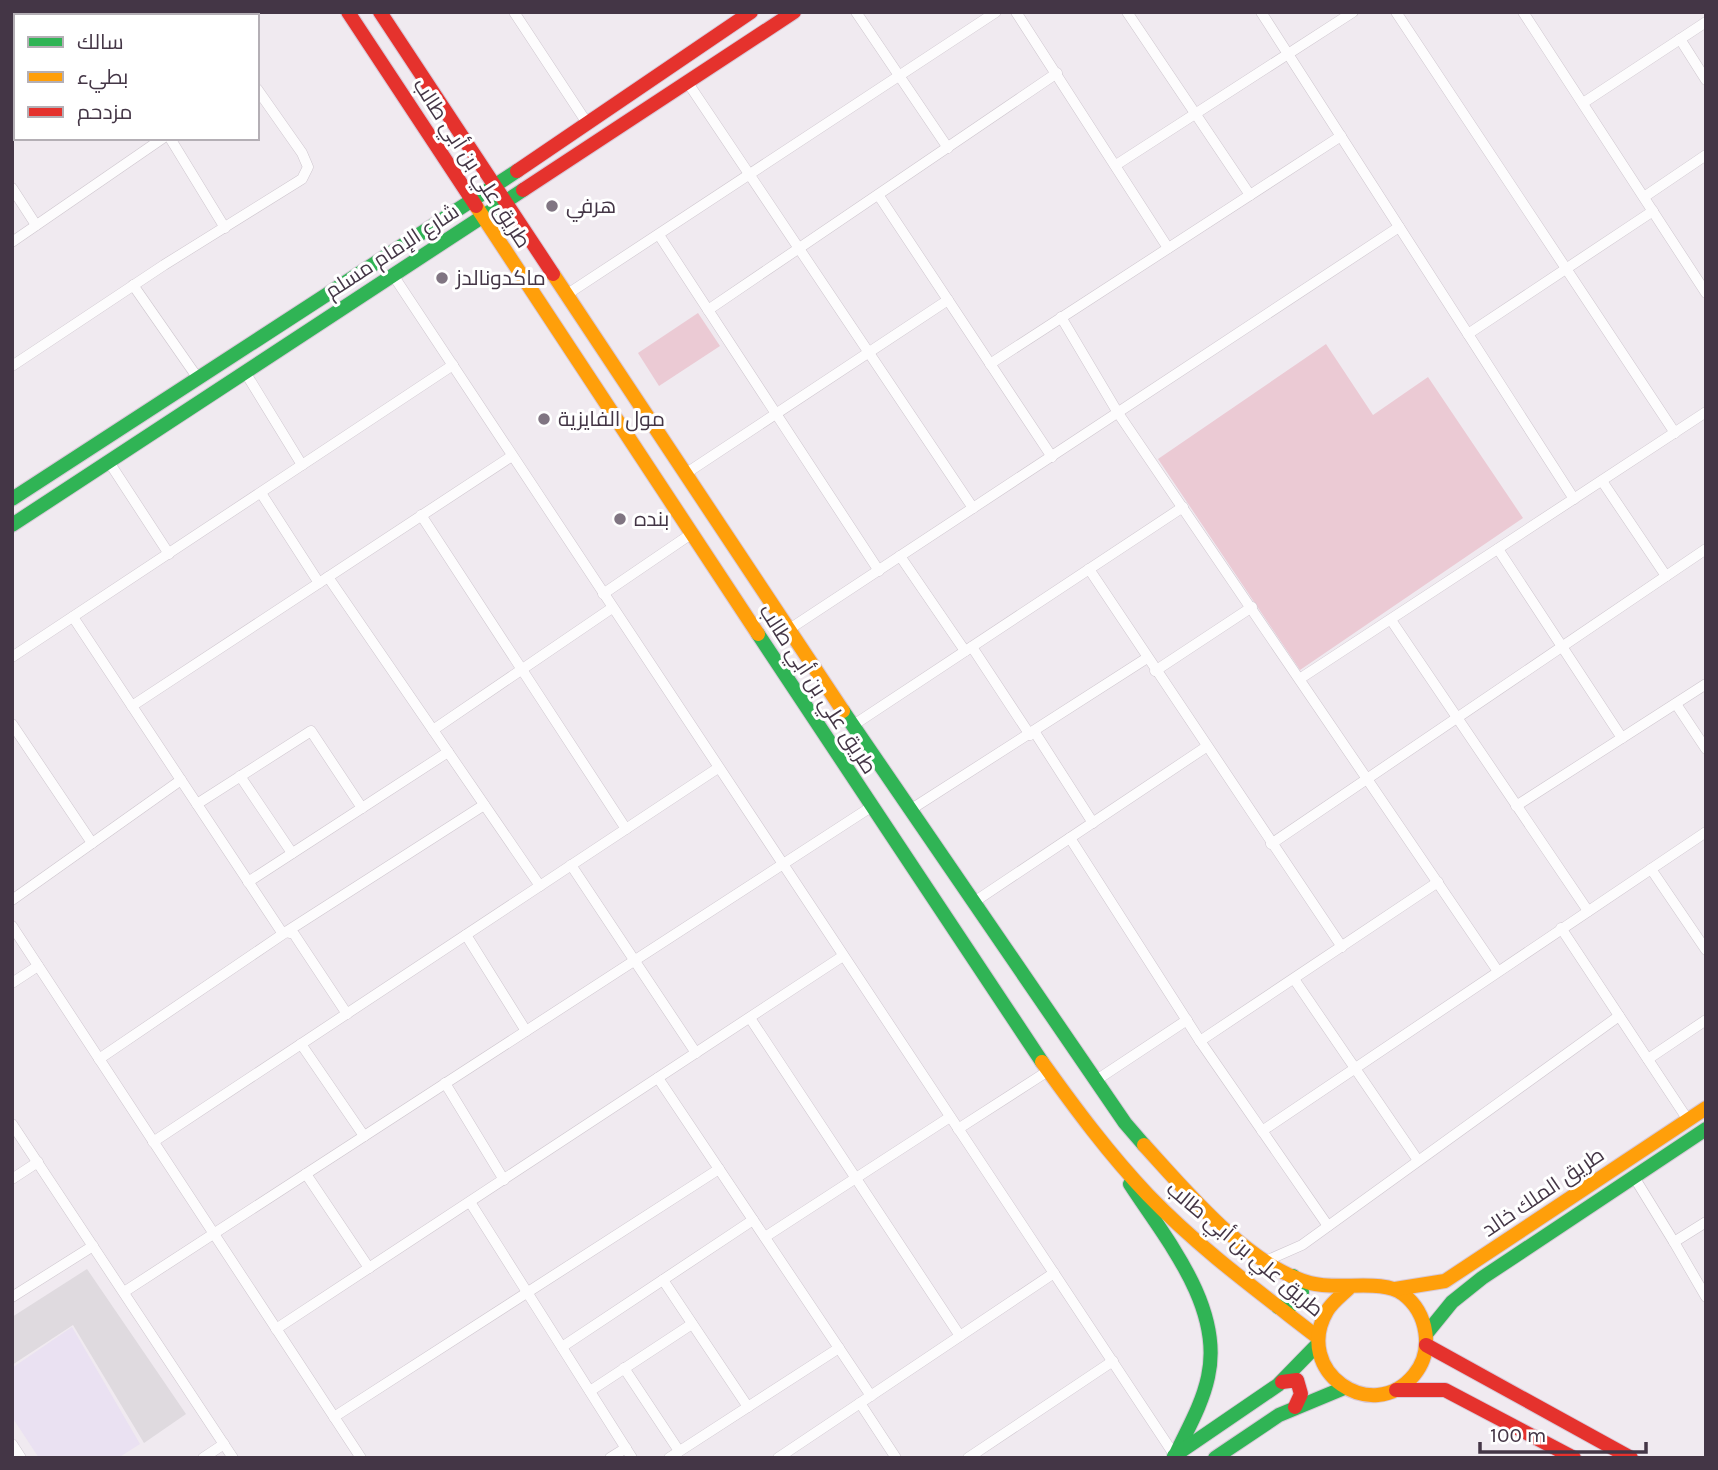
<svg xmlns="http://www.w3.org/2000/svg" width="1718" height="1470" viewBox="0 0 1718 1470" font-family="Karla,Cairo,sans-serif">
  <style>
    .medical { fill: #eae1f2 }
    .green { fill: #ebcad4 }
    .parking { fill: #dfdadf }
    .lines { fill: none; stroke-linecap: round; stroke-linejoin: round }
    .street-casing { stroke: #cec6ce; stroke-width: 11 }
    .fast-casing { stroke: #d8c9d8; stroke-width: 16 }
    .slow-casing { stroke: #d8c9d8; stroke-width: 16 }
    .jam-casing { stroke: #d8c9d8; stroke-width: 16 }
    .street { stroke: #fdfcfd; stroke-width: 10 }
    .fast { stroke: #30b455; stroke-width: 14 }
    .slow { stroke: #ff9f0a; stroke-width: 14 }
    .jam { stroke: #e5322d; stroke-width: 14 }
    .poi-dot { fill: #807582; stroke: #fff; stroke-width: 2.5 }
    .labels { text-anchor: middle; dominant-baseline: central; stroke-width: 6; stroke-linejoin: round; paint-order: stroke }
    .street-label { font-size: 21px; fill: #443646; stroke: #fff }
    .poi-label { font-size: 21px; fill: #443646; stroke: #fff; text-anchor: start }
  </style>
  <rect width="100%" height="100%" fill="#f0eaf0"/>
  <polygon class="medical" points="72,1327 140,1444 118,1458 39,1458 12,1417 12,1368"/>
  <g class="green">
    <polygon points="698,313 720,346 659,386 638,353"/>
    <polygon points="1326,344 1373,415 1428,377 1523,518 1300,670 1158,459"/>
  </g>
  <polygon class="parking" points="87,1269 186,1414 144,1443 73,1325 12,1365 12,1317"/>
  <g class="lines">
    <g class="street-casing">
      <g id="street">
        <polyline points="204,12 206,16"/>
        <polyline points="514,12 587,123"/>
        <polyline points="856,12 948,148"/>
        <polyline points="1016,12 1168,248"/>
        <polyline points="1127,12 1250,195"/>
        <polyline points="1261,12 1574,499"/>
        <polyline points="1396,12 1675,433"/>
        <polyline points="1523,12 1706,293"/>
        <polyline points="174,16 179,12"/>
        <polyline points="12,38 16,43"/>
        <polyline points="1680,39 1706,80"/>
        <polyline points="688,83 973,508"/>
        <polyline points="1583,103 1706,22"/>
        <polyline points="12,122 16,120"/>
        <polyline points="170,138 225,228"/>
        <polyline points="1116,165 1353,12"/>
        <polyline points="12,188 36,225"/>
        <polyline points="879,196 1052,457"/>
        <polyline points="1644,197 1706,155"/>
        <polyline points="659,235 879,571"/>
        <polyline points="12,242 163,138"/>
        <polyline points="393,275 1175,1456"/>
        <polyline points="133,285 197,377"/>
        <polyline points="566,295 996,12"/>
        <polyline points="708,310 1057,73"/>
        <polyline points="1061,317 1118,413 1497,970"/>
        <polyline points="1468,334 1653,211"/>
        <polyline points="990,364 1341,136"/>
        <polyline points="12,366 164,265 302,179 308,167 302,153 257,89"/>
        <polyline points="245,372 302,465"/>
        <polyline points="109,462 169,554"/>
        <polyline points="685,474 948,300"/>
        <polyline points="1602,481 1666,576"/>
        <polyline points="261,493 319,583"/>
        <polyline points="421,515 626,829"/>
        <polyline points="1498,549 1622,738"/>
        <polyline points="900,556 965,651"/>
        <polyline points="1089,569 1342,947"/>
        <polyline points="328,577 540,886"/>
        <polyline points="603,594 691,534"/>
        <polyline points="73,617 281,931 294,934 347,1014"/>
        <polyline points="1391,620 1588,911"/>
        <polyline points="788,630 1399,227"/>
        <polyline points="972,647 1030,735"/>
        <polyline points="12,657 453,365"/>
        <polyline points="1155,671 1252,607"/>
        <polyline points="1301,678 1706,412"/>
        <polyline points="1676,704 1706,749"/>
        <polyline points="132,706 512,456"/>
        <polyline points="12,724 92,843"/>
        <polyline points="852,726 1183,507"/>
        <polyline points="433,730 612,608"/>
        <polyline points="1034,731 1093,823"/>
        <polyline points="240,776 292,853"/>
        <polyline points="197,804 311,731 362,808"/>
        <polyline points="1516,806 1706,684"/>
        <polyline points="910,810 1147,658"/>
        <polyline points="1070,838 1200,1041 1328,1226"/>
        <polyline points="1271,844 1706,549"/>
        <polyline points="571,865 696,1053"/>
        <polyline points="1651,869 1706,950"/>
        <polyline points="248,882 448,752"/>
        <polyline points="12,900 181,780"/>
        <polyline points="974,902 1206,747"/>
        <polyline points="12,926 361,1458"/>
        <polyline points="1561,928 1688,1120"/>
        <polyline points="466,935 526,1031"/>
        <polyline points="1294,979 1417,1159"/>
        <polyline points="12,983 38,966"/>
        <polyline points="750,1018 960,1336"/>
        <polyline points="1200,1041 1438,882"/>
        <polyline points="301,1044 364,1136"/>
        <polyline points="99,1059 286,932 484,805"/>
        <polyline points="1648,1059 1706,1020"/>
        <polyline points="658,1078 871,1396"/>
        <polyline points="1095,1081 1187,1020"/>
        <polyline points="445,1083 504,1180"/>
        <polyline points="12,1124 233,1458"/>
        <polyline points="958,1129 1048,1071"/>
        <polyline points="1262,1131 1706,832"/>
        <polyline points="153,1142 718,768"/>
        <polyline points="306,1174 369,1268"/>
        <polyline points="1634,1177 1674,1242"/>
        <polyline points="12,1179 38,1162"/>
        <polyline points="470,1202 632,1458"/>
        <polyline points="1706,1222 1674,1242 1706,1297"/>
        <polyline points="765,1237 950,1117"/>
        <polyline points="1268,1260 1302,1245 1619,1016"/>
        <polyline points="663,1280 748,1407"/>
        <polyline points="124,1292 871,807"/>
        <polyline points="12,1297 93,1246"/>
        <polyline points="276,1329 843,956"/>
        <polyline points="562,1347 753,1220"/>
        <polyline points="624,1368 679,1451"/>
        <polyline points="590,1391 692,1324"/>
        <polyline points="860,1403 896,1458"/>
        <polyline points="334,1417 719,1169"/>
        <polyline points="12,1444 21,1458"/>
        <polyline points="203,1458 224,1444"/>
        <polyline points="610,1458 626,1448"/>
        <polyline points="669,1458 839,1348"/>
        <polyline points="778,1458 1054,1273"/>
        <polyline points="968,1458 1113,1361"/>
      </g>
    </g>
    <g class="fast-casing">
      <g id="fast">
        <polyline points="12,499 517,171"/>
        <polyline points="12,525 523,190"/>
        <polyline points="758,634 1042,1062"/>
        <polyline points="843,711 1125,1123 1144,1145"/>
        <path d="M1130,1184c35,54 94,123 78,193 -6,28 -21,53 -33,79"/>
        <polyline points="1278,1307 1300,1303 1302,1292 1293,1276"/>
        <polyline points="1426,1334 1452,1302 1482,1278 1706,1129"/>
        <polyline points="1174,1456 1278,1385 1316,1346"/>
        <polyline points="1215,1458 1279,1415 1344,1388"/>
      </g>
    </g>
    <g class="slow-casing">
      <g id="slow">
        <polyline points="476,206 758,634"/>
        <polyline points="553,274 843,711"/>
        <path d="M1042,1062c33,46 67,92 106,133 51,53 110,96 168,141"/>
        <path d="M1144,1145c42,46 104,121 166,138 28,8 73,-5 93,11 25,19 31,57 11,81 -42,51 -122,-4 -87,-64 5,-9 15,-16 22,-23"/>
        <polyline points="1395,1289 1445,1281 1706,1108"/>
      </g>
    </g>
    <g class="jam-casing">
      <g id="jam">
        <polyline points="348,12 476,206"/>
        <polyline points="380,12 553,274"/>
        <polyline points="517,171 751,12"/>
        <polyline points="523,190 794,12"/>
        <polyline points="1426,1345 1631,1458"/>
        <polyline points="1282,1382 1297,1380 1301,1394 1295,1407"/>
        <polyline points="1396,1390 1445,1390 1574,1458"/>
      </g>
    </g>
    <use href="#street" class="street"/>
    <use href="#fast" class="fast"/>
    <use href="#slow" class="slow"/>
    <use href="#jam" class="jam"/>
  </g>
  <g class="poi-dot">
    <circle cx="552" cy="206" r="7"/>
    <circle cx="442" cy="278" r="7"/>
    <circle cx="544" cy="419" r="7"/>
    <circle cx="620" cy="519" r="7"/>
  </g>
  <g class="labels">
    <g class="street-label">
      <text transform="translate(472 163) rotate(57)">طريق علي بن أبي طالب</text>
      <text transform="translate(392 251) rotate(-33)">شارع الإمام مسلم</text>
      <text transform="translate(818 689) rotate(57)">طريق علي بن أبي طالب</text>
      <text transform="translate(1543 1192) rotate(-34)">طريق الملك خالد</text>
      <text transform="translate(1245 1249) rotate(40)">طريق علي بن أبي طالب</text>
    </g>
    <g class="poi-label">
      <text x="566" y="206">هرفي</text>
      <text x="456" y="278">ماكدونالدز</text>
      <text x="558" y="419">مول الفايزية</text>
      <text x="634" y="519">بنده</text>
    </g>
  </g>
  <rect width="1718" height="1470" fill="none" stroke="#443646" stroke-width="28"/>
  <rect x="14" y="14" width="245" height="126" fill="#ffffff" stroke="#b4afb5" stroke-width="2"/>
  <rect x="28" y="37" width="35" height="10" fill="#30b455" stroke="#b4afb5" stroke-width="2"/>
  <text x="77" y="49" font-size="21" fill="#443646">سالك</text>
  <rect x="28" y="72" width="35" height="10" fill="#ff9f0a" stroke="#b4afb5" stroke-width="2"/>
  <text x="77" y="84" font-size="21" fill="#443646">بطيء</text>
  <rect x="28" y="107" width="35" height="10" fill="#e5322d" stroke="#b4afb5" stroke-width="2"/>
  <text x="77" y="119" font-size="21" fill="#443646">مزدحم</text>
  <path d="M1480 1442v10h166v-10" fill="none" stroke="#443646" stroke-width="3.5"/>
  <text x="1490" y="1442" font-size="21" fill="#443646" stroke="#ffffff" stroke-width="5" paint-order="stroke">100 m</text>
</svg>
